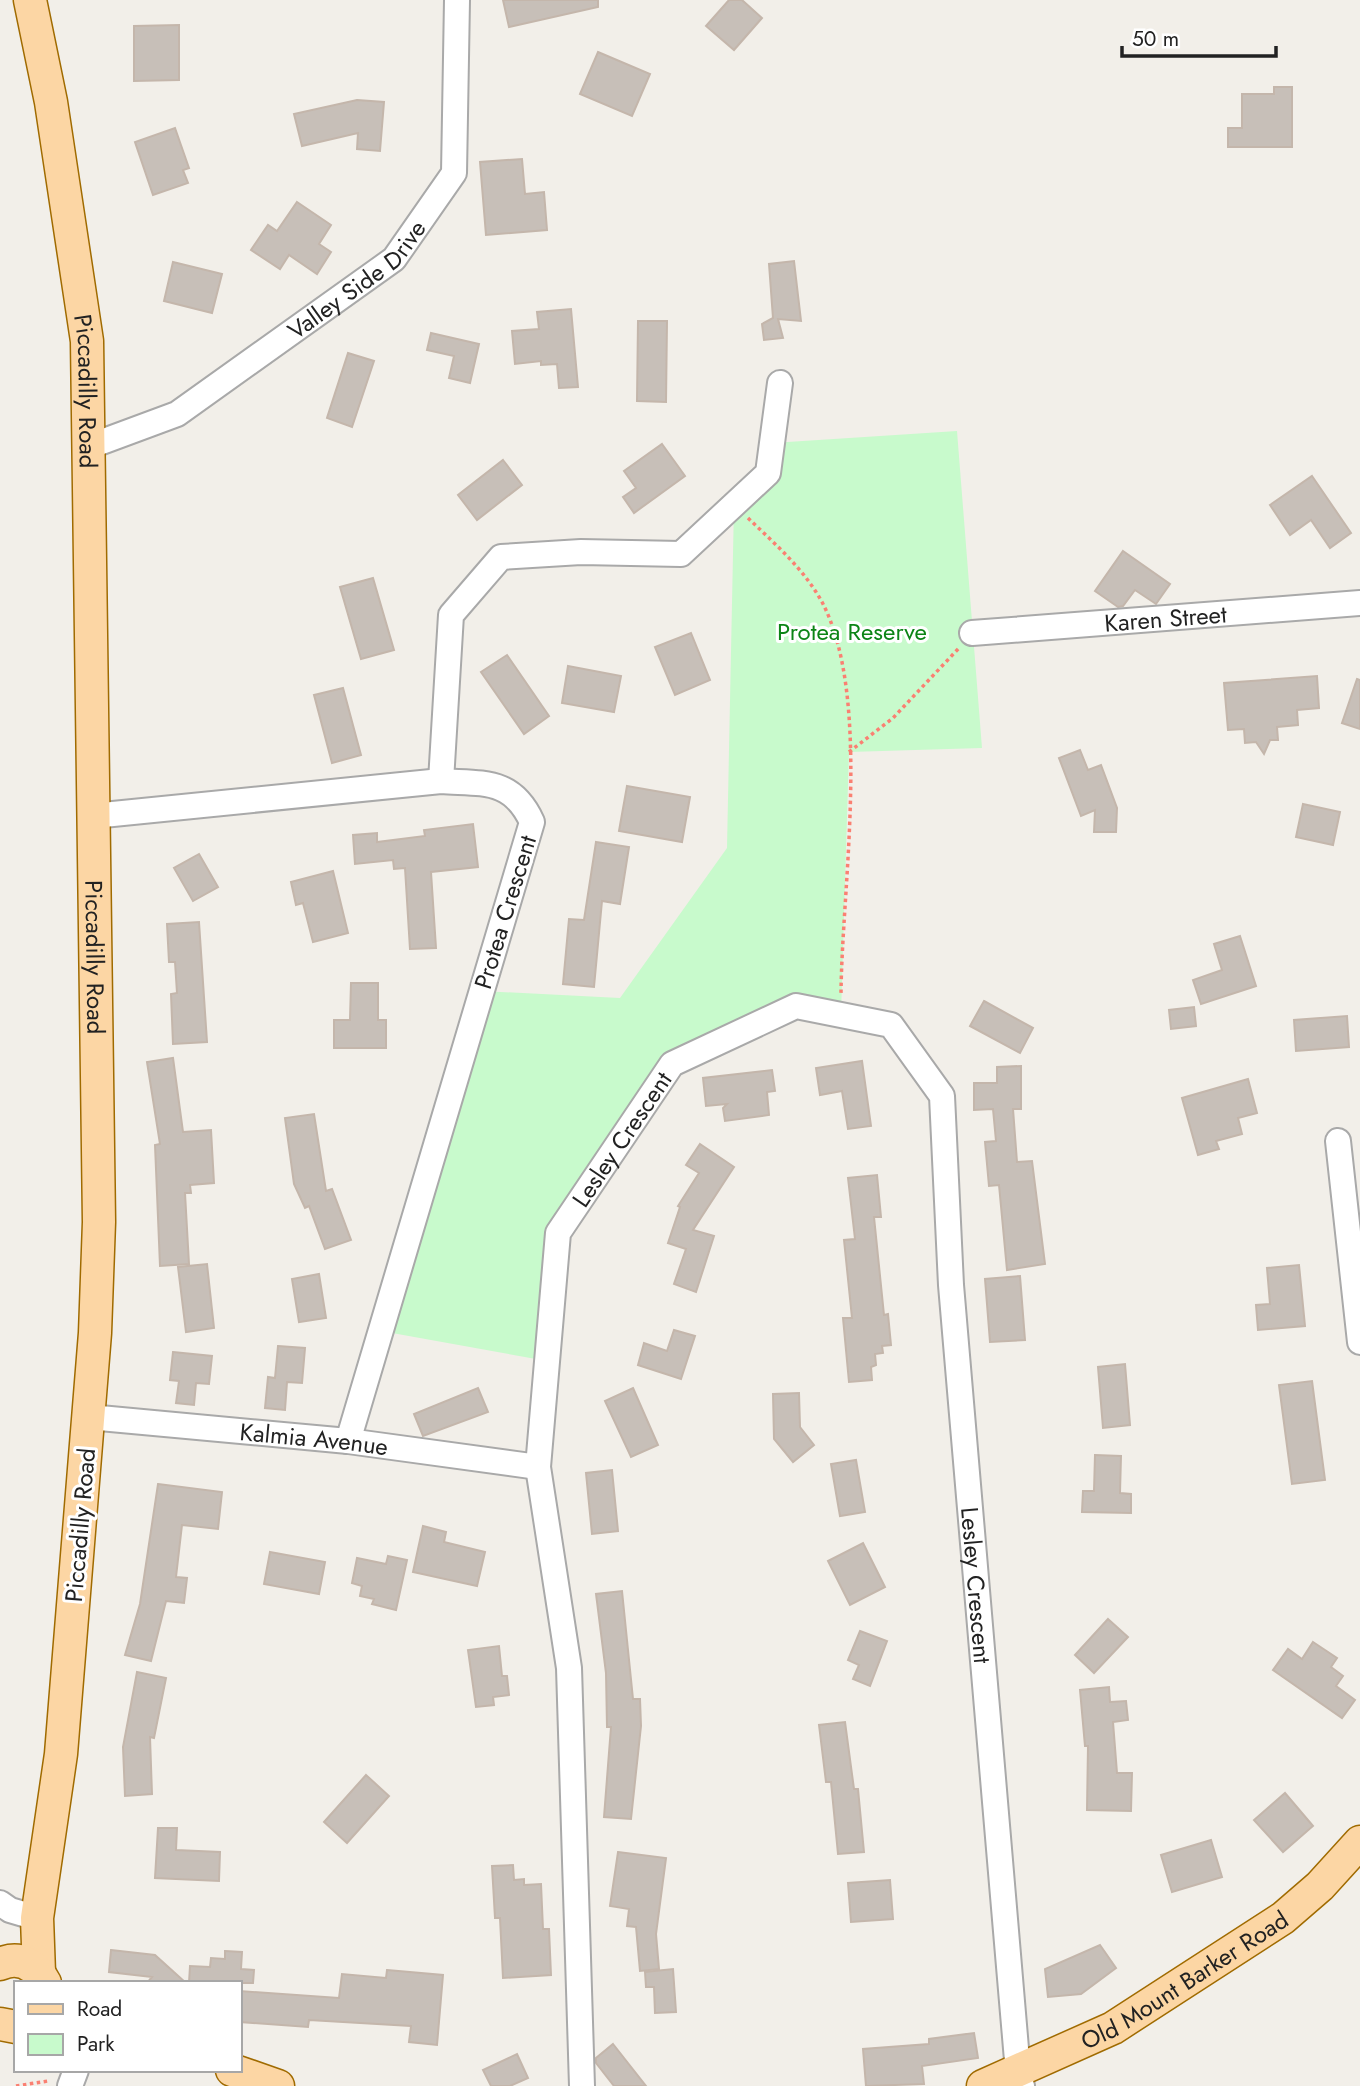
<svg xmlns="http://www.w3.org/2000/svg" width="1360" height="2086" viewBox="0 0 1360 2086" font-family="Jost,sans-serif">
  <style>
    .park { fill: #c8facc }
    .building { fill: #c7bfb8; stroke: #c4b6ab; stroke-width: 2 }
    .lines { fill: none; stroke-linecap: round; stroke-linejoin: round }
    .minor-casing { stroke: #a9a9a9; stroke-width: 28 }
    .major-casing { stroke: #a06b00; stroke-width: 35 }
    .path { stroke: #fa8072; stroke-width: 3.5; stroke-dasharray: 3.5 3.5; stroke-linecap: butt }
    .minor { stroke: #fff; stroke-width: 24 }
    .major { stroke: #fcd6a4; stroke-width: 32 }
    .labels { text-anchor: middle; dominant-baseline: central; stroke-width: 6; stroke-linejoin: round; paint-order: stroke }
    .street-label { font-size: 24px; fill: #222; stroke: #fff }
    .park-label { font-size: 24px; fill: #0c8416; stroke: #fff }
  </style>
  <rect width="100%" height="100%" fill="#f2efe9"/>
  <polygon class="park" points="957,431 982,748 849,752 841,1015 796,1006 672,1064 558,1233 547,1361 381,1331 481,991 620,998 727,848 734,505 772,443"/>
  <g class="building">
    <polygon points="503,0 598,0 598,7 509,27"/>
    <polygon points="729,0 742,0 762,18 734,50 706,26"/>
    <polygon points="179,25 179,80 134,81 134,26"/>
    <polygon points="598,52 650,74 632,116 580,94"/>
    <polygon points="1274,87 1292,87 1292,147 1228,147 1228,128 1242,128 1242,94 1274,94"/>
    <polygon points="357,100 384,102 380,151 357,149 358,133 302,146 294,114"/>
    <polygon points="175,128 189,168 183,170 188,183 153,195 135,142"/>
    <polygon points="522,159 525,194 544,192 547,230 486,235 480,162"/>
    <polygon points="297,202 331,225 319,244 331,252 317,274 289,255 280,269 251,250 268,225 277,231"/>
    <polygon points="794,261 801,321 778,319 783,338 764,340 762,324 773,318 769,264"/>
    <polygon points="173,262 222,274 212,313 164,301"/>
    <polygon points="571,309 578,387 559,388 557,364 541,365 541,361 515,364 512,331 539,329 537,312"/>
    <polygon points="638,321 667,321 666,402 637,401"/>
    <polygon points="431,333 479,344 470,383 449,378 454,356 427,350"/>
    <polygon points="348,353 374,361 352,427 327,418"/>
    <polygon points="662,444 685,476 634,513 623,497 636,488 624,471"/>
    <polygon points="503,460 522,485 477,520 458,495"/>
    <polygon points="1312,476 1351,533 1330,548 1311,520 1290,535 1270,505"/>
    <polygon points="1123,551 1170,584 1156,604 1135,590 1123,606 1118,607 1095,591"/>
    <polygon points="373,578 394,650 361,659 340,587"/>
    <polygon points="691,633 710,680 675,695 655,647"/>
    <polygon points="507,655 549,716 524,734 481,672"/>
    <polygon points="568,666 621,676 614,712 562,703"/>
    <polygon points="1317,676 1319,708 1297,710 1298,725 1277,727 1278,740 1270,740 1264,754 1256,742 1245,743 1244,729 1228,730 1224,683"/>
    <polygon points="1357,679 1360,680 1360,729 1342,723"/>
    <polygon points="343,688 361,755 332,763 314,695"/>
    <polygon points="1080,750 1088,770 1101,765 1117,808 1116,832 1094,832 1095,810 1081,816 1059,758"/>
    <polygon points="627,786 690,797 682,842 619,831"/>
    <polygon points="1303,804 1340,812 1333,845 1296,837"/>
    <polygon points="473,824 478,867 431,872 436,948 410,949 405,868 394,869 393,860 355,864 353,835 377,833 377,842 425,836 424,830"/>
    <polygon points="596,842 629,847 620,904 602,901 594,987 563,984 569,919 584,920"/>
    <polygon points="199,854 218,887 193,901 174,868"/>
    <polygon points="333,871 348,933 313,942 303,903 296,905 291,882"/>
    <polygon points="199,922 207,1042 173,1044 171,994 177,993 175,962 169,962 167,924"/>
    <polygon points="1240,936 1256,986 1201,1004 1193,980 1222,970 1214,944"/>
    <polygon points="351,983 378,983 378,1020 386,1020 386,1048 334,1048 334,1020 350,1020"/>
    <polygon points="984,1001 1033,1028 1020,1053 970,1026"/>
    <polygon points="1194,1007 1196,1026 1171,1029 1169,1010"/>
    <polygon points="1347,1016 1349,1047 1296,1051 1294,1020"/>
    <polygon points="173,1058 183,1132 211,1130 214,1183 190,1185 191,1193 185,1193 189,1264 160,1266 155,1145 160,1144 147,1062"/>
    <polygon points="862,1061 871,1126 848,1129 842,1091 820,1095 816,1068"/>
    <polygon points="1021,1066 1021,1109 1013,1109 1017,1162 1032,1161 1045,1264 1007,1270 999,1185 989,1186 985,1142 996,1141 993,1109 974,1110 974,1083 997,1083 997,1067"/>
    <polygon points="772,1070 775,1091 767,1092 769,1115 725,1121 723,1108 727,1104 706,1106 703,1078"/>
    <polygon points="1248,1079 1257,1113 1238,1118 1242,1134 1216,1141 1219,1149 1198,1155 1182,1098"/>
    <polygon points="314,1114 326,1191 332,1189 351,1240 325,1249 309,1206 305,1208 294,1184 285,1118"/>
    <polygon points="700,1144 734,1167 693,1230 714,1236 696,1292 674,1284 686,1249 668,1243 680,1207 678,1206 699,1173 686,1165"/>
    <polygon points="877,1175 881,1217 874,1217 884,1315 888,1314 891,1345 882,1346 883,1353 875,1354 876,1365 871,1367 872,1380 849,1382 843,1318 852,1318 844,1240 855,1239 848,1178"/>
    <polygon points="207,1264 214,1328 186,1332 178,1267"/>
    <polygon points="1299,1265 1305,1326 1258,1330 1256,1305 1270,1304 1267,1268"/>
    <polygon points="319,1274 326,1318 299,1322 292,1279"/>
    <polygon points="1020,1276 1025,1340 990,1342 985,1279"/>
    <polygon points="674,1330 695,1336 681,1379 638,1365 644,1343 667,1351"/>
    <polygon points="278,1346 305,1348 302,1383 287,1382 285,1410 265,1408 268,1377 275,1378"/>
    <polygon points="173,1352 212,1356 209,1384 196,1383 194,1405 176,1403 179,1381 170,1380"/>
    <polygon points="1125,1364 1130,1425 1103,1428 1098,1367"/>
    <polygon points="1312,1381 1325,1480 1292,1484 1279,1385"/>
    <polygon points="478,1388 488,1412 423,1436 414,1414"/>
    <polygon points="633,1388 658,1445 631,1457 605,1401"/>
    <polygon points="799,1393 800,1427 814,1445 793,1462 774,1439 773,1394"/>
    <polygon points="1095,1455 1121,1456 1120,1493 1131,1494 1131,1513 1082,1512 1083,1491 1094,1491"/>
    <polygon points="856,1460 865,1512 840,1516 831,1464"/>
    <polygon points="612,1470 618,1531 592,1534 586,1473"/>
    <polygon points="158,1484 222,1492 218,1529 182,1525 176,1577 187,1578 184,1603 166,1601 151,1661 125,1655 140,1604"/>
    <polygon points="423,1526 446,1532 444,1542 485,1552 477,1586 413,1572"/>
    <polygon points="863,1543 885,1587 850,1605 828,1561"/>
    <polygon points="270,1552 325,1562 319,1594 264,1584"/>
    <polygon points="388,1556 407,1560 396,1610 372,1604 374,1599 360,1596 362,1586 352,1583 357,1558 386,1564"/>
    <polygon points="622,1591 633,1699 640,1699 641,1726 631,1819 604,1817 611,1727 607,1727 606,1673 596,1594"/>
    <polygon points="1108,1619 1128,1637 1094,1673 1075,1655"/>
    <polygon points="860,1631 887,1641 870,1686 853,1679 859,1665 848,1660"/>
    <polygon points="1313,1642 1337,1658 1331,1667 1343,1676 1336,1686 1355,1700 1342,1718 1273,1670 1288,1649 1302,1659"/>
    <polygon points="499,1646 502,1676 507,1676 509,1695 493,1697 494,1705 476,1707 468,1650"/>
    <polygon points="137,1672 166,1678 154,1738 150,1737 152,1794 125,1796 123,1747"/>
    <polygon points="1109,1687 1110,1702 1126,1701 1128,1720 1113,1722 1117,1773 1132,1773 1131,1811 1087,1810 1088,1746 1085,1746 1080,1690"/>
    <polygon points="845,1722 854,1789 858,1789 864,1852 838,1854 831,1782 826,1782 819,1725"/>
    <polygon points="366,1775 389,1796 347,1843 324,1822"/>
    <polygon points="1285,1793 1313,1826 1283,1852 1254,1820"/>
    <polygon points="158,1828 177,1828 176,1850 220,1852 219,1881 155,1878"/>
    <polygon points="1211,1840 1222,1877 1172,1892 1161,1855"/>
    <polygon points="618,1852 666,1858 656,1934 659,1969 640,1971 636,1927 627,1926 629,1909 610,1906"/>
    <polygon points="513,1865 514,1880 524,1879 524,1885 541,1884 543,1929 549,1929 551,1975 503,1978 500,1918 495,1918 492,1866"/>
    <polygon points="890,1880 893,1919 851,1922 848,1883"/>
    <polygon points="1100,1945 1116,1968 1081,1994 1048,1997 1045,1969"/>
    <polygon points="111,1950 155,1955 186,1983 147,1983 152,1977 109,1972"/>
    <polygon points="225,1951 242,1952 241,1969 254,1970 253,1983 189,1983 190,1966 210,1967 211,1958 225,1959"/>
    <polygon points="673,1969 676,2012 655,2013 654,1987 646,1987 645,1972"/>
    <polygon points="387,1970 443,1975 437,2045 409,2042 411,2026 309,2020 308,2027 240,2022 240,1991 339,1998 342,1974 386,1978"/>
    <polygon points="974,2033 978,2058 922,2066 924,2084 866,2086 863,2049 929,2044 929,2039"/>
    <polygon points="613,2044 646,2086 614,2086 596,2063 596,2058"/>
    <polygon points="517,2054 528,2078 510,2086 491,2086 483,2070"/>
  </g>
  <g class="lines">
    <g class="minor-casing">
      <g id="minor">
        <path id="s1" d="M88,447l89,-33 217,-155 60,-86 3,-173"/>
        <path id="s2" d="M972,633l388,-30"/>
        <polyline points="441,781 451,615 501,557 581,552 681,554 768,473 780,383"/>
        <path d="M93,816l348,-35c42,3 71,-3 91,41l-184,619"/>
        <polyline points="1338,1141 1360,1342"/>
        <path id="s3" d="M89,1417l259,24 190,26"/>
        <polyline points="0,1903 10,1910 37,1918"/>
        <polyline points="70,2086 76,2070"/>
        <path id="s4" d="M582,2086l-13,-418 -31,-201 20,-234 114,-169 124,-58 95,19 51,71 9,189 67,787 4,14"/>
      </g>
    </g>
    <g class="major-casing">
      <g id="major">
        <path id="s5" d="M30,0l21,102 36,239 12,881 -4,111 -34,421 -24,164 2,55"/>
        <path d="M0,1964c20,-9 36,1 45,19"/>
        <polyline points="0,2024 16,2027"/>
        <polyline points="232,2070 278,2086"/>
        <path id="s6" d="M983,2086l130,-58 170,-110 37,-32 40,-44"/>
      </g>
    </g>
    <g class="path">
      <path d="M748,518c27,26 56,51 74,84 50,95 20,283 19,391"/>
      <polyline points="849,752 893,718 959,648"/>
      <polyline points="16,2086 48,2081"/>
    </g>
    <use href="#minor" class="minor"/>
    <use href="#major" class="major"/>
  </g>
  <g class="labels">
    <g class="street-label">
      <text stroke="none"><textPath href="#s1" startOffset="320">Valley Side Drive</textPath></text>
      <text stroke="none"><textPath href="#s5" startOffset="396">Piccadilly Road</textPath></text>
      <text stroke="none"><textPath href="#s2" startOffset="194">Karen Street</textPath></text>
      <text transform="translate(505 912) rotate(-73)">Protea Crescent</text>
      <text stroke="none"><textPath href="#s5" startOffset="962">Piccadilly Road</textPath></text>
      <text stroke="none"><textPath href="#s4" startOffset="970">Lesley Crescent</textPath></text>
      <text stroke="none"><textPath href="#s3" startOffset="226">Kalmia Avenue</textPath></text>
      <text transform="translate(80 1525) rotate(-85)">Piccadilly Road</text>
      <text stroke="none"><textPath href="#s4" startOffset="1872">Lesley Crescent</textPath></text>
      <text stroke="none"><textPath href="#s6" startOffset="228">Old Mount Barker Road</textPath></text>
    </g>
    <g class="park-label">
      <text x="852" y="631">Protea Reserve</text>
    </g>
  </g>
  <rect x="14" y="1981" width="228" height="91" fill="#ffffff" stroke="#a7a7a7" stroke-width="2"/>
  <rect x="28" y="2004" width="35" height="10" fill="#fcd6a4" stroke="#a7a7a7" stroke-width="2"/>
  <text x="77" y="2016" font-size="21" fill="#222222">Road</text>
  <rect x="28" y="2034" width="35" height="21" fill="#c8facc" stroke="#a7a7a7" stroke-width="2"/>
  <text x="77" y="2051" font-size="21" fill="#222222">Park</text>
  <path d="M1122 46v10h154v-10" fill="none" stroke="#222222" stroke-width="3.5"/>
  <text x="1132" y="46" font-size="21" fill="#222222" stroke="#ffffff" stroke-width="5" paint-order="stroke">50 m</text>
</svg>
